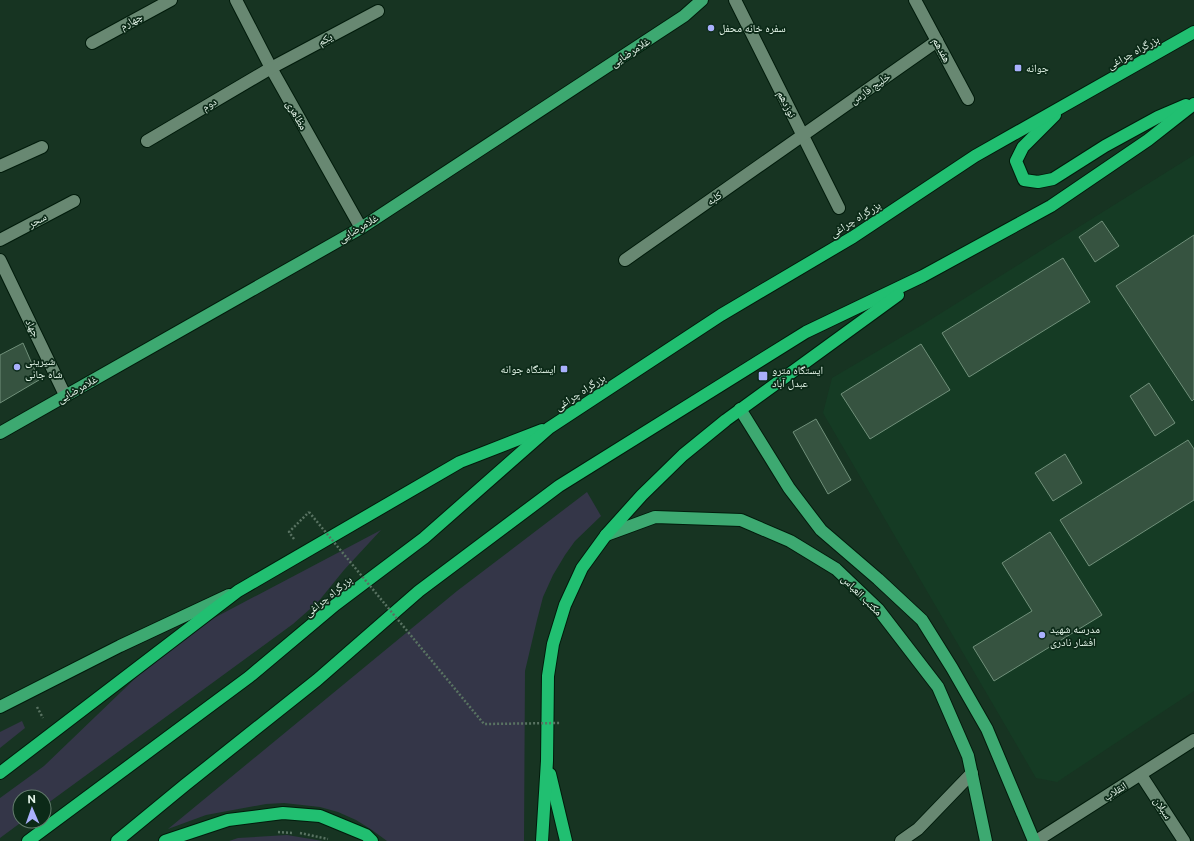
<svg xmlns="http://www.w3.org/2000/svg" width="1194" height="841" viewBox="0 0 1194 841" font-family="'Public Sans','Noto Naskh Arabic',sans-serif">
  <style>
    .built { fill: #153b24 }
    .green { fill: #343648 }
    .building { fill: #365340; stroke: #70907a }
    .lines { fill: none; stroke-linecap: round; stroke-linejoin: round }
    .minor-casing { stroke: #001b0b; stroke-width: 14 }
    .major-casing { stroke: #001b0b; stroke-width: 14 }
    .highway-casing { stroke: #001b0b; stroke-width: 14 }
    .path { stroke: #597362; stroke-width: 2.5; stroke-dasharray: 2 2; stroke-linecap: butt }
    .minor { stroke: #688872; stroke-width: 12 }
    .major { stroke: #3da971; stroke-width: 12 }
    .highway { stroke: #21bf71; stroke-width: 12 }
    .path-bridge { stroke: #597362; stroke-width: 2.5; stroke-dasharray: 2 2; stroke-linecap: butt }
    .poi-dot { fill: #a9b0fc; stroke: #0c2a18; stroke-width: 1.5 }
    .labels { text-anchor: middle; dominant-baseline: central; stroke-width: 3.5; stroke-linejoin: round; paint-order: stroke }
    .street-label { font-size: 11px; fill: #e4f5e9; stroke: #0c2a18 }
    .poi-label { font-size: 11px; fill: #e4f5e9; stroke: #0c2a18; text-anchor: start }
  </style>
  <rect width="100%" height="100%" fill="#173422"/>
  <polygon class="built" points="1194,155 1194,691 1057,782 1036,778 823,413 832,378 922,325"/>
  <g class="green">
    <polygon points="587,492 601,516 575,541 565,555 553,575 543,597 537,620 525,671 524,841 387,841 372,830 356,820 338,812 320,807 284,803 266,804 206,815 168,829 457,591"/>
    <polygon points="381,530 344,570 318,602 293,624 44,806 44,797 20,797 20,821 23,821 0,838 0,798 44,766 147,667 214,618"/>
    <polygon points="22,721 25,728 0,748 0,732"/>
    <polygon points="287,835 323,841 229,841 238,838"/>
  </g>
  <g class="building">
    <polygon points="1102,221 1119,246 1095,262 1079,237"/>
    <polygon points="1194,235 1194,399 1192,401 1116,286"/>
    <polygon points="1063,258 1090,302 969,377 942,333"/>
    <polygon points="23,343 39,380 0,403 0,355"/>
    <polygon points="921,344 950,390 870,439 841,394"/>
    <polygon points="1149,383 1175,423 1155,436 1130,396"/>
    <polygon points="816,419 851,480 828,494 793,432"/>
    <polygon points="1188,440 1194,449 1194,500 1089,566 1060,520"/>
    <polygon points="1065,454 1082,483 1053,501 1035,473"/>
    <polygon points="1050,532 1102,615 994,681 973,647 1032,611 1002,563"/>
  </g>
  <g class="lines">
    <g class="minor-casing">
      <g id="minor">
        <polyline points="236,0 271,68 361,228"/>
        <polyline points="735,0 839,208"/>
        <polyline points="915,0 968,99"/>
        <polyline points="92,43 171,0"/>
        <polyline points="147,141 271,68 378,11"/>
        <polyline points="0,166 42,147"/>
        <polyline points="0,240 74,201"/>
        <polyline points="0,260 65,395"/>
        <polyline points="625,260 937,41"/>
        <polyline points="1141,775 1184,841"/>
        <polyline points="901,841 918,829 972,773"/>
        <polyline points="1036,841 1194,740"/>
      </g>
    </g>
    <g class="major-casing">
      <g id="major">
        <polyline points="740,409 789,488 821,530 878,579 922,620 952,668 987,729 1034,841"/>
        <polyline points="0,433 361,228 684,16 702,0"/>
        <polyline points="606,535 655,517 741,520 790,541 836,569 878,609 938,687 968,756 986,841"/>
        <polyline points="0,707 120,646 229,595"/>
      </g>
    </g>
    <g class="highway-casing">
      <g id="highway">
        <polyline points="1055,115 1023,147 1016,161 1024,180 1038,182 1053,179 1105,146 1158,117 1186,105"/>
        <polyline points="0,773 238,591 460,462 542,430"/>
        <polyline points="550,774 566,841"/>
        <polyline points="28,841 249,677 335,605 424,538 549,428 721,315 853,237 975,156 1194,32"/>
        <polyline points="117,841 185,785 317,680 419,591 559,486 806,332 923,276 1051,206 1148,140 1194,104"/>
        <polyline points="165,841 228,820 283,813 320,816 366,835 372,841"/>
        <polyline points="542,841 547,761 548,676 553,644 565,605 582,568 606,535 642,495 683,455 726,420 898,295"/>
      </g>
    </g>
    <g class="path">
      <polyline points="294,539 289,532 309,512"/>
      <polyline points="37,707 43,718"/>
      <polyline points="278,832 293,833"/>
      <polyline points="300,833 328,839"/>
    </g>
    <use href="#minor" class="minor"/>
    <use href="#major" class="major"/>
    <use href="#highway" class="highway"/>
    <polyline class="path-bridge" points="309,512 484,724 560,723"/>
  </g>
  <g class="poi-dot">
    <circle cx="711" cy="28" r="4"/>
    <rect x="1014" y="64" width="8" height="8" rx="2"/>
    <circle cx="17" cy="367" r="4"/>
    <rect x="560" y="365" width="8" height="8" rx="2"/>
    <rect x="758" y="371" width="10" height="10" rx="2"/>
    <circle cx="1042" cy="635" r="4"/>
  </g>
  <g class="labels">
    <g class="street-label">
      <text transform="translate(131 21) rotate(-29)">چهارم</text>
      <text transform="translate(325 39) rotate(-28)">یکم</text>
      <text transform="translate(942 50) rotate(62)">هفدهم</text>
      <text transform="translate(630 52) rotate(-33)">غلامرضایی</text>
      <text transform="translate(1133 52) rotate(-29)">بزرگراه چراغی</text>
      <text transform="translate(870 88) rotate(-35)">خلیج فارس</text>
      <text transform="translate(209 104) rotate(-31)">دوم</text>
      <text transform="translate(787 104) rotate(63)">نوزدهم</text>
      <text transform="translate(297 115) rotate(61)">مظاهری</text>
      <text transform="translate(714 198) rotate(-35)">کلبه</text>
      <text transform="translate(855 219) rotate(-32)">بزرگراه چراغی</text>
      <text transform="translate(37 220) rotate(-28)">سحر</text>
      <text transform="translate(358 228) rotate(-31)">غلامرضایی</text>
      <text transform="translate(33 328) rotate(64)">جهاد</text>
      <text transform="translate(77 389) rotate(-30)">غلامرضایی</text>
      <text transform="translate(580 392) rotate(-33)">بزرگراه چراغی</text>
      <text transform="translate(862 595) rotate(45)">مکتب العباس</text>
      <text transform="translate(328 596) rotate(-39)">بزرگراه چراغی</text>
      <text transform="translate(1115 791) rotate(-32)">انقلاب</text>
      <text transform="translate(1163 808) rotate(57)">سبلان</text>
    </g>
    <g class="poi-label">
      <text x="719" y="28">سفره خانه محفل</text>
      <text x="1026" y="68">جوانه</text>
      <text x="25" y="361">شیرینی<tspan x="25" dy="13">شاه جانی</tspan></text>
      <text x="556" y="369" text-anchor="end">ایستگاه جوانه</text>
      <text x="772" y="370">ایستگاه مترو<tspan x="772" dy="13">عبدل آباد</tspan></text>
      <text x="1050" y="629">مدرسه شهید<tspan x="1050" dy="13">افشار نادری</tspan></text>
    </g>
  </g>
  <g transform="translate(32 809) rotate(358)"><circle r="19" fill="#0c2a18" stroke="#627b6c"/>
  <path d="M0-3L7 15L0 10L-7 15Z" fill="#a9b0fc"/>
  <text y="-6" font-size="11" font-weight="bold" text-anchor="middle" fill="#e4f5e9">N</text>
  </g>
</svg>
